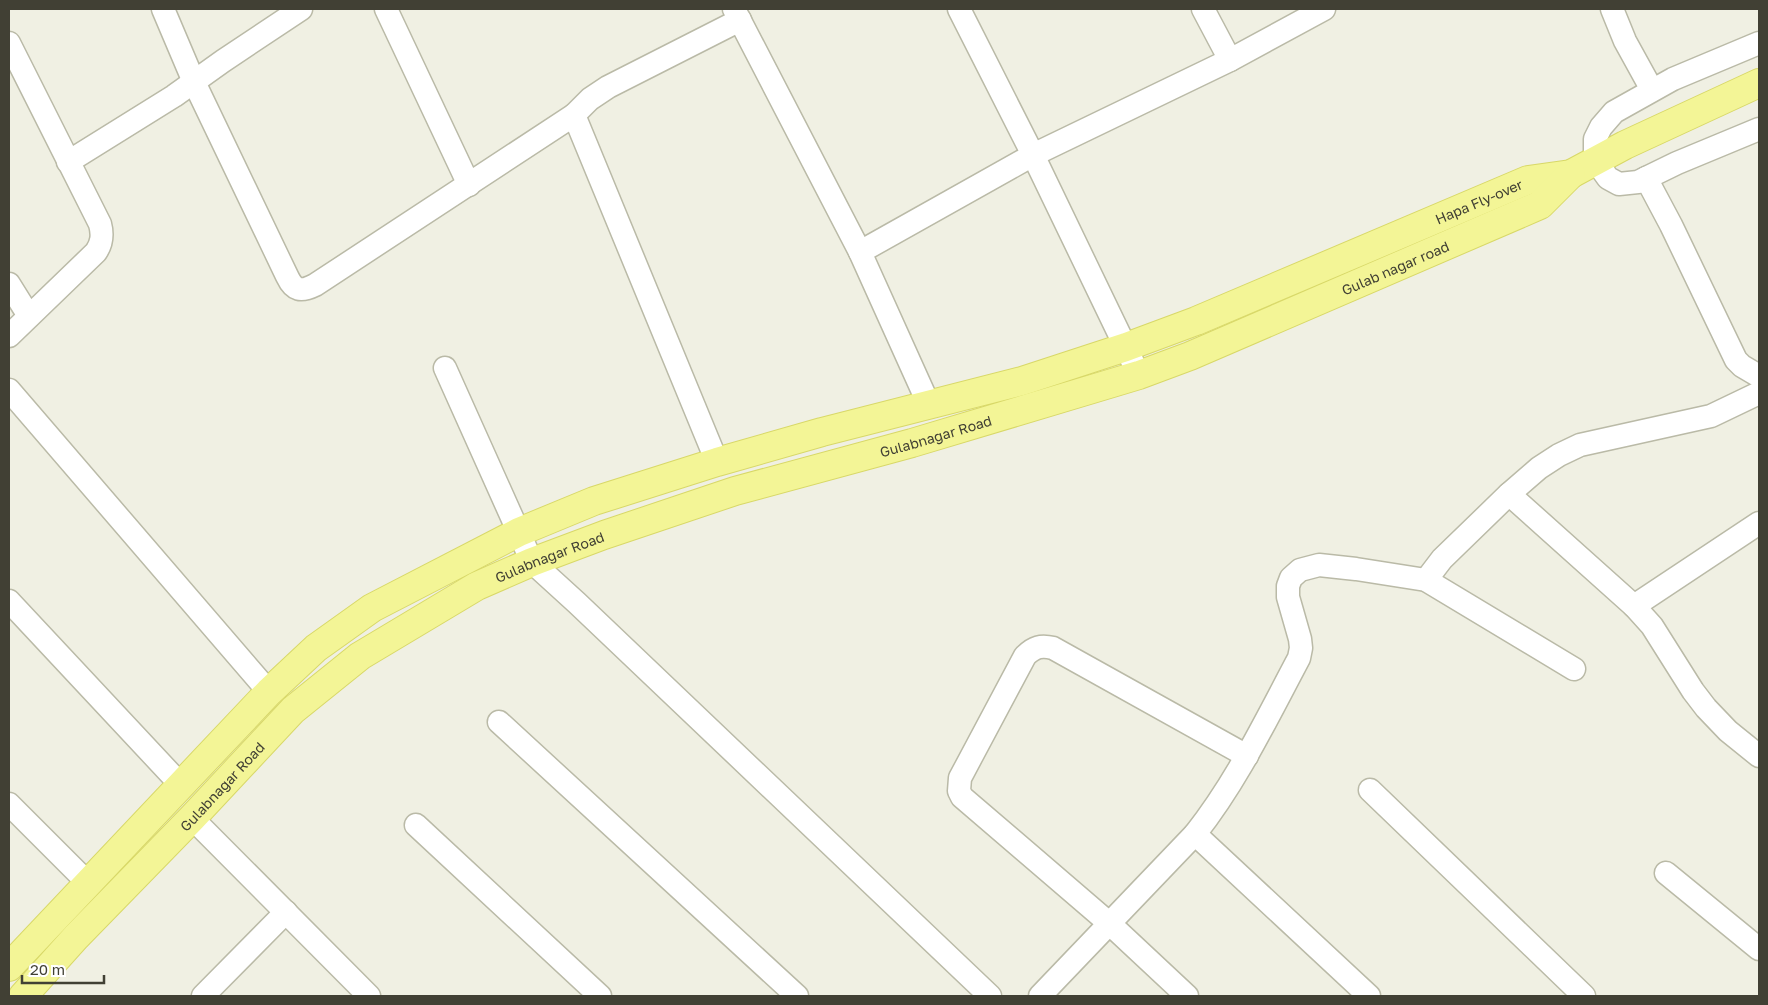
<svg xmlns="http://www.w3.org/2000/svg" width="1768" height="1005" viewBox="0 0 1768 1005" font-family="'Golos Text',sans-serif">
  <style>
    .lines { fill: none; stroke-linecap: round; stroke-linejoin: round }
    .minor-casing { stroke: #babaa7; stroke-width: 25 }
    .primary-casing { stroke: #d8d868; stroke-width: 30 }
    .minor { stroke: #fff; stroke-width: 22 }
    .primary { stroke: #f3f596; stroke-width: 28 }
    .labels { text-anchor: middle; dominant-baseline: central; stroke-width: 4; stroke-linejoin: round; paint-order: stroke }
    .street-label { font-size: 14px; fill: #414034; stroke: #fff }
  </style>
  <rect width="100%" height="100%" fill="#f0f0e3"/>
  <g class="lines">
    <g class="minor-casing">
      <g id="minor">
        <path d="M163,9l31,73 93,194c7,15 14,16 28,9l259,-170 143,347"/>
        <polyline points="386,9 469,185"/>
        <polyline points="734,9 860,252 929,405"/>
        <polyline points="959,9 1033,155 1139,375"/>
        <polyline points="1203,9 1230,60"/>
        <polyline points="1612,9 1625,41 1652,90"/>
        <path d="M9,43l91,181c3,11 2,19 -4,28l-87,84"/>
        <polyline points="1759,43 1673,79 1614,112 1601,127 1595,139 1595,160 1608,178 1619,184 1638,182 1677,163 1759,129"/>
        <polyline points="574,115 590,99 608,87 740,20"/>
        <polyline points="68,162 174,96 223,61 301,9"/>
        <polyline points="1646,178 1671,225 1736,360 1742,366 1759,376"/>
        <polyline points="860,252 1033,155 1230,60 1324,9"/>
        <polyline points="9,284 29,316"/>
        <polyline points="445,368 532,562 577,603 990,996"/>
        <polyline points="9,390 269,692"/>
        <polyline points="1509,494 1634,606 1652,626 1693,691 1706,708 1728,731 1759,756"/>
        <polyline points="1426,580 1442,559 1509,494 1539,468 1559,455 1580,445 1711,416 1759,393"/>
        <polyline points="9,601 181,785"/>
        <polyline points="1634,606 1759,523"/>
        <polyline points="499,722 797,996"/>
        <polyline points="1370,790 1584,996"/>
        <polyline points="9,804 88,883"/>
        <polyline points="192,818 369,996"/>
        <polyline points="416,825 600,996"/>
        <polyline points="1195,834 1369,996"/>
        <polyline points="1666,873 1759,949"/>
        <polyline points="203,996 286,912"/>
        <path d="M1040,996l155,-162c42,-53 72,-116 104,-176l2,-10 -1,-9 -12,-42v-11l3,-8 9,-8 19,-5 37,4 70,11 148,89"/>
        <path d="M1187,996l-77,-72 -148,-127 -3,-6 1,-13 65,-122c9,-9 16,-11 28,-8l194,108"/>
      </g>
    </g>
    <g class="primary-casing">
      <g id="primary">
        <path id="s1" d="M9,967l260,-275 47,-44 56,-40 147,-76 75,-31 123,-39 105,-30 200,-51 104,-34 70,-26 332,-141 43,-6 54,-29 134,-62"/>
        <path id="s2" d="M23,996l53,-59 116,-119 101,-108 67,-54 117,-70 55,-24 72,-27 131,-44 177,-48 227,-68 51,-19 350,-151 31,-31"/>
      </g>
    </g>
    <use href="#minor" class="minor"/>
    <use href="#primary" class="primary"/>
  </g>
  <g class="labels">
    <g class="street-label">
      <text stroke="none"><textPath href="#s1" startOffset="1694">Hapa Fly-over</textPath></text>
      <text stroke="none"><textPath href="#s2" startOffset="1589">Gulab nagar road</textPath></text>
      <text stroke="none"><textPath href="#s2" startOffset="1099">Gulabnagar Road</textPath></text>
      <text stroke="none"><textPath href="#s2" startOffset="694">Gulabnagar Road</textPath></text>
      <text stroke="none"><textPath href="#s2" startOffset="289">Gulabnagar Road</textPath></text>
    </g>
  </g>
  <rect width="1768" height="1005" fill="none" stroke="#414034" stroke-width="20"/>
  <path d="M22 975v8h82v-8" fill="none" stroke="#414034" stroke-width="2.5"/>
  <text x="30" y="975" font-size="15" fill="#414034" stroke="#ffffff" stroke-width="4" paint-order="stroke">20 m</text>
</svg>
